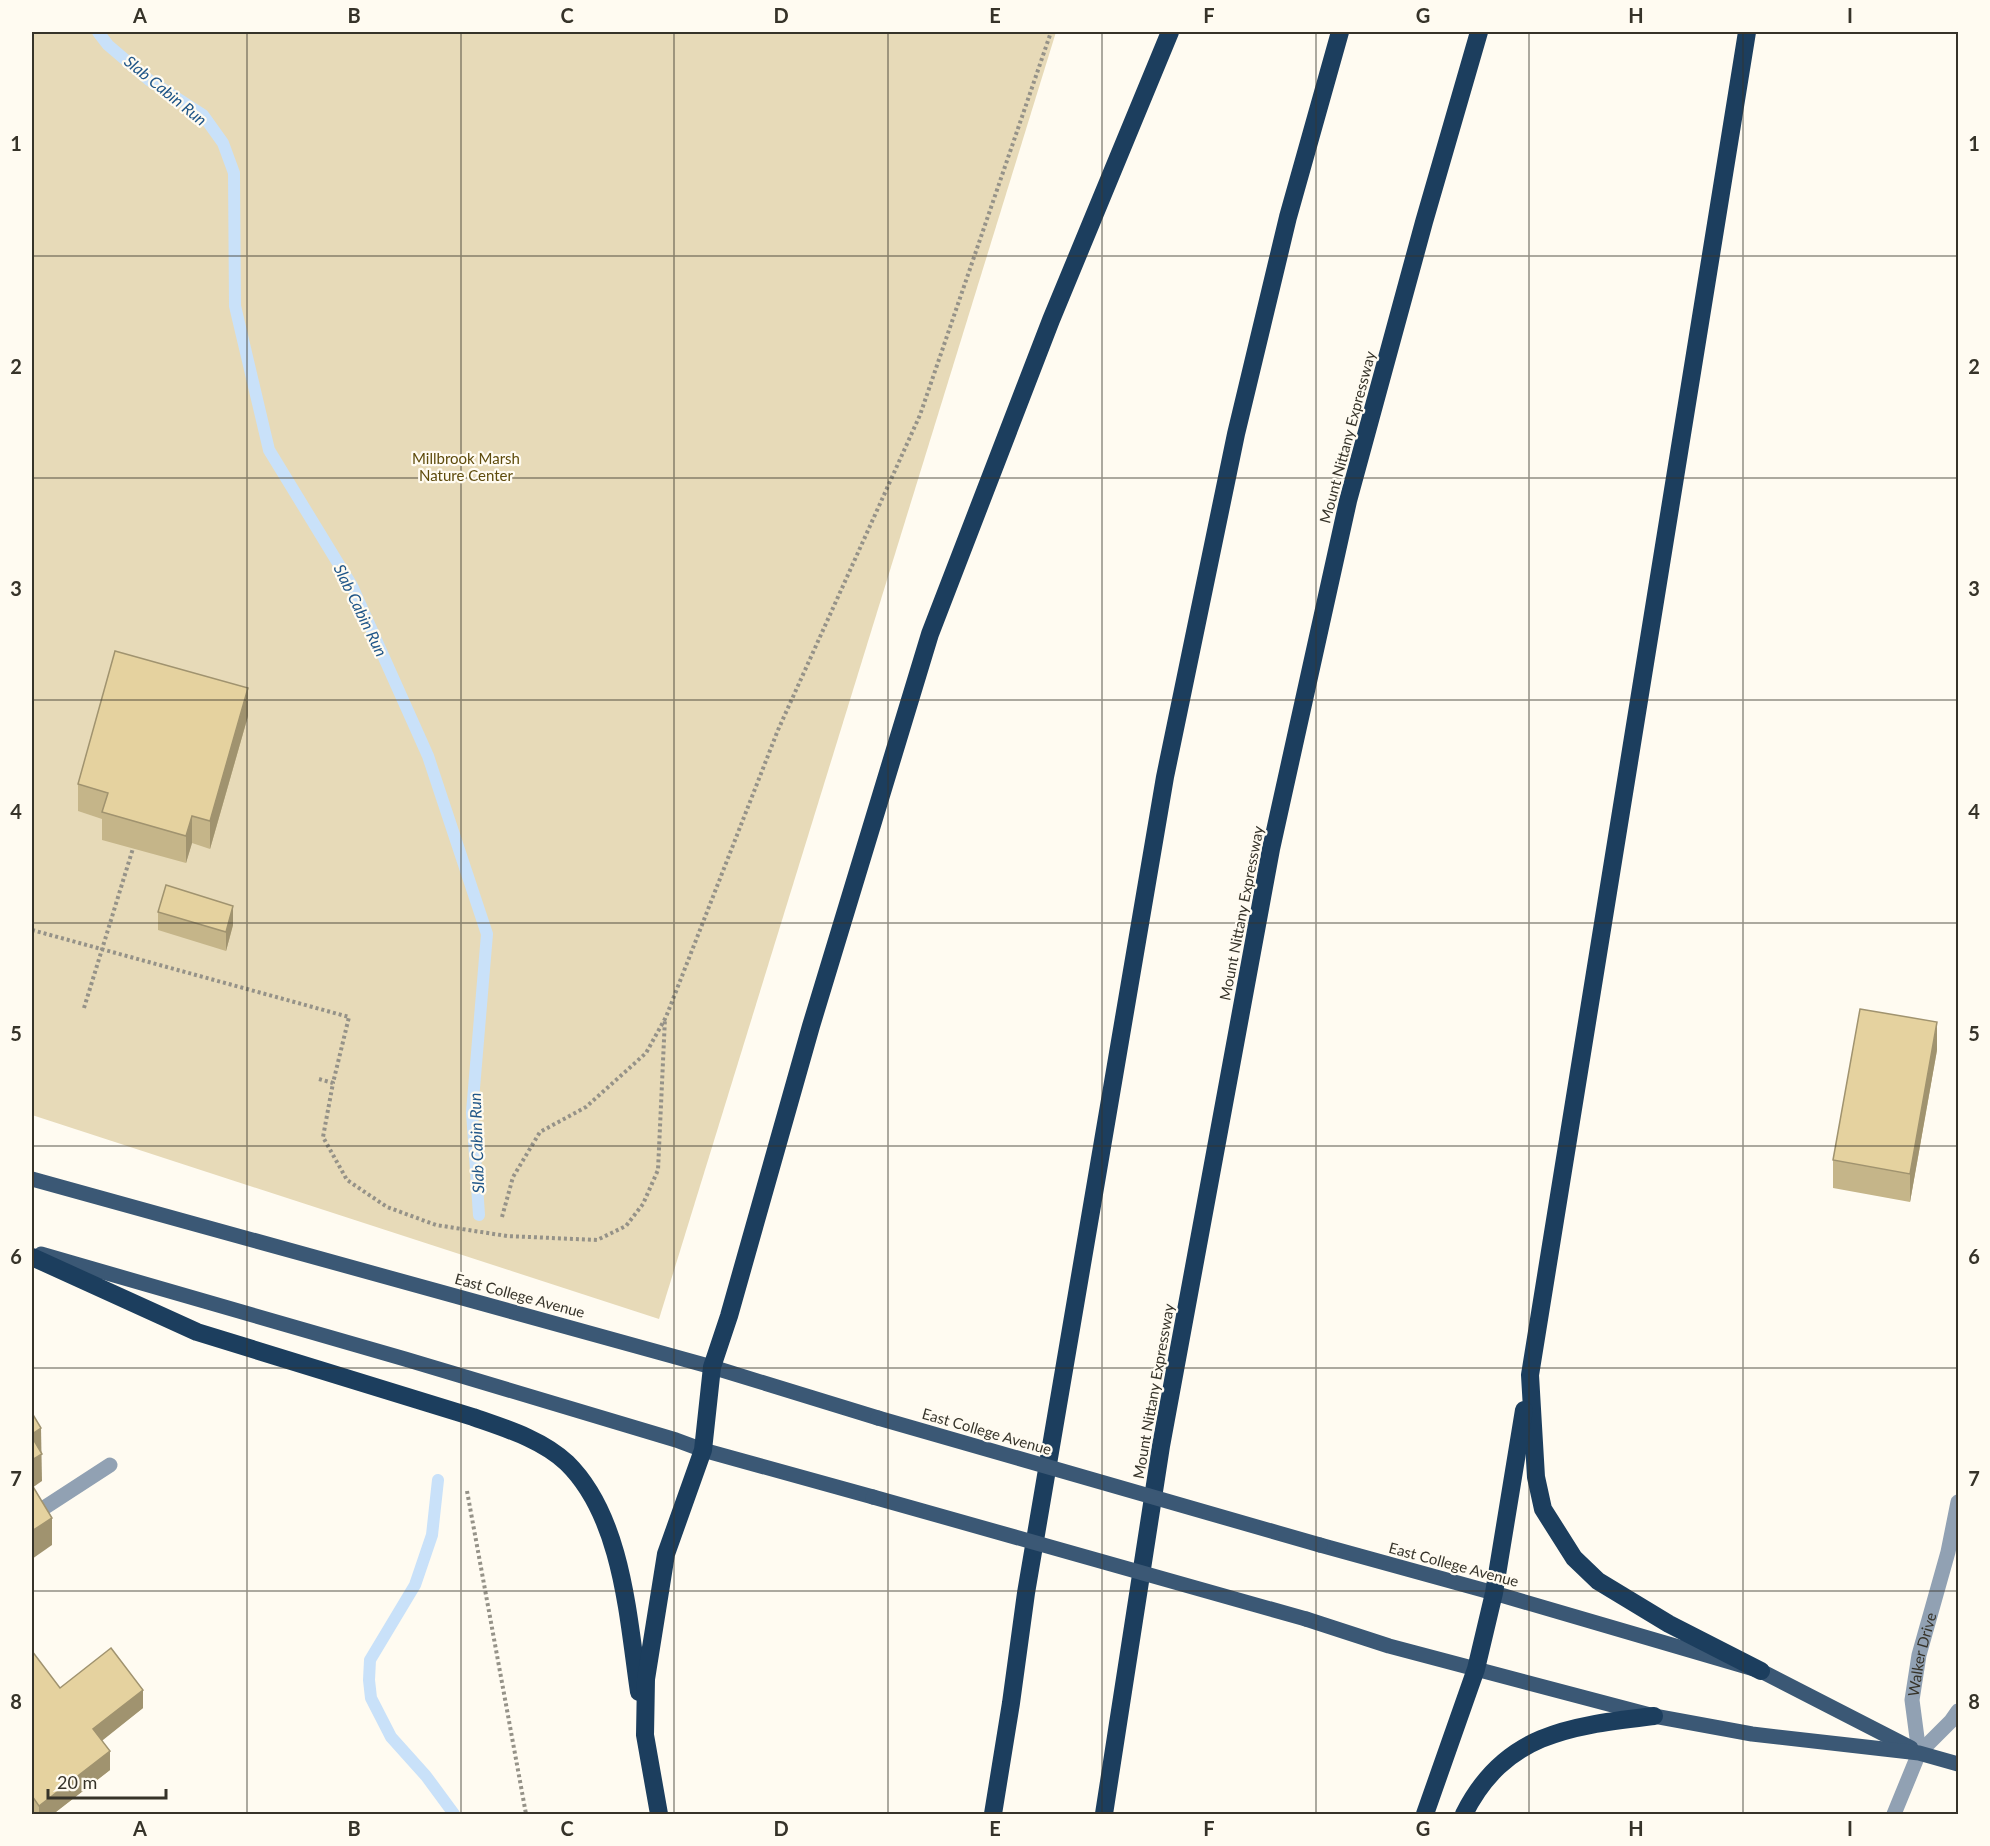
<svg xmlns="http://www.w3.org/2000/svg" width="1990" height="1846" viewBox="0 0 1990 1846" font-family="Lato,sans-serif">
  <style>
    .green { fill: #e7dab8 }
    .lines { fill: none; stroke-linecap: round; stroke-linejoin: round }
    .stream { stroke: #c9e1f9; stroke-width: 12 }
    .path { stroke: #959288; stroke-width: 4; stroke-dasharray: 3 3; stroke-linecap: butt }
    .minor { stroke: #91a1b3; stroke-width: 15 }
    .major { stroke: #3b5875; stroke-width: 15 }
    .highway { stroke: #1c3e5e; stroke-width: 18 }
    .major-bridge { stroke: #3b5875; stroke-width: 15 }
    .wall { fill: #c5b589 }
    .shaded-wall { fill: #a0936f }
    .building { fill: #e5d29f; stroke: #a0936f; stroke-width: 1.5 }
    .grid { fill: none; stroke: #363329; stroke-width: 1.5; stroke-opacity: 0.55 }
    .labels { text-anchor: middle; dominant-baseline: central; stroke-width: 4.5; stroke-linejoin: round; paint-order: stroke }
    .street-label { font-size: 15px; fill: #363329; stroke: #fffbf1 }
    .park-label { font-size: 15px; fill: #5e4b0c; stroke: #fffbf1 }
    .water-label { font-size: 16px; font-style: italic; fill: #205688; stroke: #fffbf1 }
    .neatline { fill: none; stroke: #363329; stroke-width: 2 }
    .grid-label { font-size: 20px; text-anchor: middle; font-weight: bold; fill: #363329 }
  </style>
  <rect width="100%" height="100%" fill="#fffbf1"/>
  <polygon class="green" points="32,32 1056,32 659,1319 32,1115"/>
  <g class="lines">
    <g class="stream">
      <polyline points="98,32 108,45 149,80 203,115 223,143 234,173 235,306 269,450 352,586 428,756 487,934 472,1112 479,1215"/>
      <polyline points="438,1480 432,1535 415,1585 370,1660 369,1680 371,1698 391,1737 426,1776 454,1814"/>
    </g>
    <g class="path">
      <polyline points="32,930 349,1017 333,1083"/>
      <polyline points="84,1008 134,845"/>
      <polyline points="319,1079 333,1083 323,1137 347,1180 387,1207 436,1225 507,1236 597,1240 626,1226 643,1204 658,1170 665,1018"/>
      <polyline points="502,1217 513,1177 540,1132 586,1107 646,1053 666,1017 778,730 920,415 1051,32"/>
      <polyline points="467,1491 526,1814"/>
    </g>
    <g class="minor">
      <polyline points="33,1515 110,1465"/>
      <path id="s1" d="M1919,1753l-7,-53 7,-45 29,-103 10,-50"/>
      <polyline points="1894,1814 1919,1753 1951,1721 1958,1711"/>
    </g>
    <g class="major">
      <polyline points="32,1179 712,1367 878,1418"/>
      <polyline points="41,1254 405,1359 676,1440 703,1450 873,1497"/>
      <polyline points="1320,1545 1494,1593 1761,1671 1911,1748"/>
      <polyline points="1306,1619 1389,1646 1654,1716 1752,1734 1919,1753 1958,1764"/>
    </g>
    <g class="highway">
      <polyline points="1747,32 1530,1375 1536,1477 1543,1509 1574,1558 1598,1581 1669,1624 1761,1671"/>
      <path d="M32,1257l165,75 276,85c31,11 69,22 94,46 56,55 61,156 72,229"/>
      <polyline points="659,1814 645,1735 646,1679 666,1554 703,1450 712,1367 729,1316 811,1026 930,634 1051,320 1170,32"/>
      <polyline points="993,1814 1011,1703 1026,1593 1165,777 1236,434 1288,217 1340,32"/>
      <polyline points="1104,1814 1161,1446 1271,849 1348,501 1424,222 1479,32"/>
      <polyline points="1425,1814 1476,1669 1494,1593 1524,1410"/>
      <path d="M1464,1814c41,-82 108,-88 190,-98"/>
    </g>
    <g class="major-bridge">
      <polyline points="878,1418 1320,1545"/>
      <polyline points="873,1497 1306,1619"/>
    </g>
  </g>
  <g class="wall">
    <polygon points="248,716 210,849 192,843 186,863 102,840 102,819 78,811 78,784"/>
    <polygon points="158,912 233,925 226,951 158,930"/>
    <polygon points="1937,1050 1910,1202 1833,1188 1833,1160"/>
    <polygon points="32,1651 60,1688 143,1708 102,1740 110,1770 52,1815 32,1815"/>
  </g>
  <g class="shaded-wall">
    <polygon points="248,688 248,716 210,849 210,821"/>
    <polygon points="192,816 192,843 186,863 186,836"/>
    <polygon points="233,906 233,925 226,951 226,932"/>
    <polygon points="1937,1022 1937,1050 1910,1202 1910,1174"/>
    <polygon points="41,1428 42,1481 32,1488 32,1434"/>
    <polygon points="52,1518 52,1545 32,1559 32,1531"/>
    <polygon points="143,1690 143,1708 93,1748 93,1729"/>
    <polygon points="110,1751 110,1770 52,1815 39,1815 39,1806"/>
  </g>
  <g class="building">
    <polygon points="115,651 248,688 210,821 192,816 186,836 102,812 108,793 78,784"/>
    <polygon points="166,885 233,906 226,932 158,912"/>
    <polygon points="1860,1009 1937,1022 1910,1174 1833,1160"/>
    <polygon points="32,1413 41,1428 32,1434"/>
    <polygon points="32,1437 42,1454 32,1460"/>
    <polygon points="32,1485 52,1518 32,1531"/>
    <polygon points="111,1648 143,1690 93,1729 110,1751 39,1806 32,1796 32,1651 60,1688"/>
  </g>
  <path class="grid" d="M247,32v1782M461,32v1782M674,32v1782M888,32v1782M1102,32v1782M1316,32v1782M1529,32v1782M1743,32v1782M32,256h1926M32,478h1926M32,700h1926M32,923h1926M32,1146h1926M32,1368h1926M32,1591h1926"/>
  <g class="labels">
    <g class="street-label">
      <text transform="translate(1347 437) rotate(-75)">Mount Nittany Expressway</text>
      <text transform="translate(1241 913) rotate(-79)">Mount Nittany Expressway</text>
      <text transform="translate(520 1295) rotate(15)">East College Avenue</text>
      <text transform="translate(1153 1391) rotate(-80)">Mount Nittany Expressway</text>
      <text transform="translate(987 1431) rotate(16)">East College Avenue</text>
      <text transform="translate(1454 1564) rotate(15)">East College Avenue</text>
      <text stroke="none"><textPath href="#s1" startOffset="100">Walker Drive</textPath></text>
    </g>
    <g class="park-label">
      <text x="466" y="458">Millbrook Marsh<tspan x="466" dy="17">Nature Center</tspan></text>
    </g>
    <g class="water-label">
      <text transform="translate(166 90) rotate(39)">Slab Cabin Run</text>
      <text transform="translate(361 610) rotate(64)">Slab Cabin Run</text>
      <text transform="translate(476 1143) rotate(-92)">Slab Cabin Run</text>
    </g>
  </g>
  <rect width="1990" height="1846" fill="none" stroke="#fffbf1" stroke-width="66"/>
  <path d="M48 1789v9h118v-9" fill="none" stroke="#363329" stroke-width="3"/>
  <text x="57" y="1789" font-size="18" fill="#363329" stroke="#fffbf1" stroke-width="4.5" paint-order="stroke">20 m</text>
  <rect x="33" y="33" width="1924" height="1780" class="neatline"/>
  <g class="grid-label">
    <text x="140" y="23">A</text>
    <text x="354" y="23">B</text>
    <text x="567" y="23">C</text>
    <text x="781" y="23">D</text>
    <text x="995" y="23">E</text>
    <text x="1209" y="23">F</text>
    <text x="1423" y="23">G</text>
    <text x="1636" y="23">H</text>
    <text x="1850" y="23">I</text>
    <text x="16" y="151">1</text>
    <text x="1974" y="151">1</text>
    <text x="16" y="374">2</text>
    <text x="1974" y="374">2</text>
    <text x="16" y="596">3</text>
    <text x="1974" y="596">3</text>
    <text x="16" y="819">4</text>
    <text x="1974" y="819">4</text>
    <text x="16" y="1041">5</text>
    <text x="1974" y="1041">5</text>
    <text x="16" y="1264">6</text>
    <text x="1974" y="1264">6</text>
    <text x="16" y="1486">7</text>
    <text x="1974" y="1486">7</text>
    <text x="16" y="1709">8</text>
    <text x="1974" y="1709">8</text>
    <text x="140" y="1836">A</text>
    <text x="354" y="1836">B</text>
    <text x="567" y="1836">C</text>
    <text x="781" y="1836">D</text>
    <text x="995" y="1836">E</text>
    <text x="1209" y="1836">F</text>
    <text x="1423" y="1836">G</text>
    <text x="1636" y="1836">H</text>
    <text x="1850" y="1836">I</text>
  </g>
</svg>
